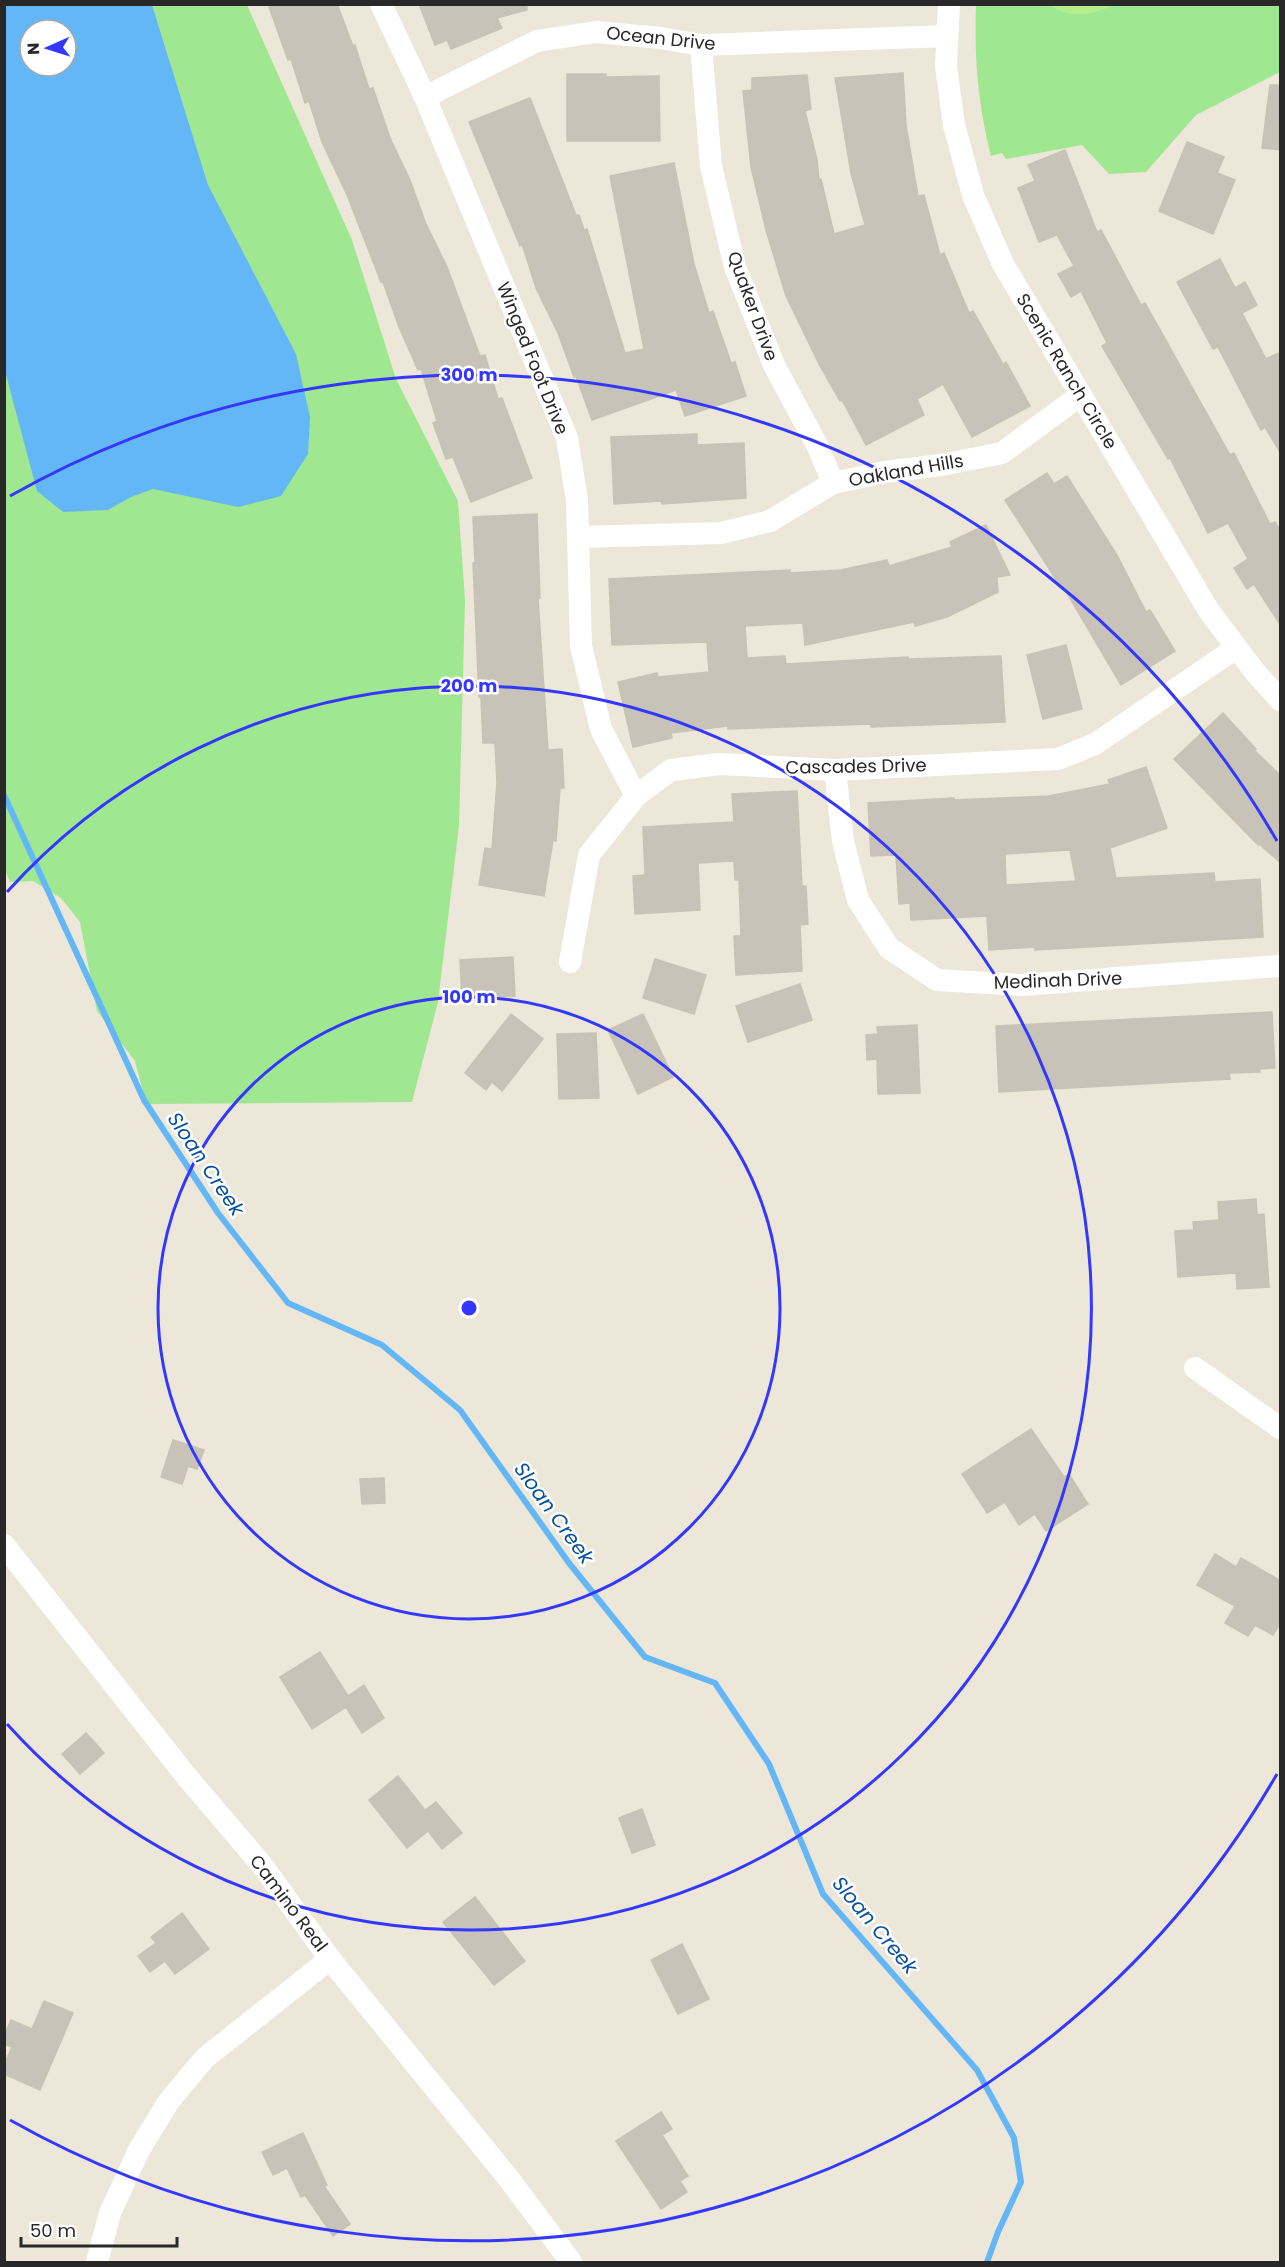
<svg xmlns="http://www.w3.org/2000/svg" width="1285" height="2267" viewBox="0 0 1285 2267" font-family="Poppins,sans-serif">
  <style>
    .green { fill: #a0e791; fill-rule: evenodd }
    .pitch { fill: #b5ef8c }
    .water { fill: #64b7f6; fill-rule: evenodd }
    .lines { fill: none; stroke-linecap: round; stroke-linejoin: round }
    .stream { stroke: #64b7f6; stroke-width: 6 }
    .building { fill: #c7c3b9; stroke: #c7c3b3; stroke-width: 1.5; fill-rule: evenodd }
    .street { stroke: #fff; stroke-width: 22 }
    .ring { fill: none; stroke: #3337ff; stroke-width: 3 }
    .labels { text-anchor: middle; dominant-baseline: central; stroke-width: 5; stroke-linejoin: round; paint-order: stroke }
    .street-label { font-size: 18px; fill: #282828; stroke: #fff }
    .water-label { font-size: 20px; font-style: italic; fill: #0551a0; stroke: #fff }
    .centre { fill: #3337ff; stroke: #fff; stroke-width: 3 }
    .ring-label { font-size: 18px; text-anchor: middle; font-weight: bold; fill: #3337ff; stroke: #fff; stroke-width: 5; stroke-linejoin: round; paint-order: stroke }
  </style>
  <rect width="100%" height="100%" fill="#ece7d9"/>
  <g class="green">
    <path d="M5,5h242l105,235 44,139 62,122 7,99 -6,226 -21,176 -26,100 -266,2 -11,-43 -38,-50 -17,-89 -19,-24 -28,-17 -23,1 -5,-12zM30,30h36v36h-36z"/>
    <path d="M976,5h304v67l-84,43 -50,57 -37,2 -27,-29 -76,14 -4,-6 -11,3c-13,-51 -17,-99 -15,-151z"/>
  </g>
  <path class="pitch" d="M1052,5h61c-16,9 -47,15 -61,0z"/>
  <path class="water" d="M4,5h148l56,180 88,169 14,63 -2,37 -27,42 -43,11 -85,-18 -22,8 -23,13 -45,2 -26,-21 -32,-120zM30,30h36v36h-36z"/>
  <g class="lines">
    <polyline class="stream" points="4,795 144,1100 218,1213 288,1303 382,1345 460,1410 569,1563 645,1657 715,1683 769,1764 823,1894 977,2070 1014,2138 1021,2182 998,2232 987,2262"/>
  </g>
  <g class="building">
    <polygon points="268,4 337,4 353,46 355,45 369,89 373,88 390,138 410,180 426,224 447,267 480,356 485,355 498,399 502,398 532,478 471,502 453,457 446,459 433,423 437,421 421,369 418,370 399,327 383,282 381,282 347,195 322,142 309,101 305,103 291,59 288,60"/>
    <polygon points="419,4 527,4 527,10 497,18 502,28 451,49 447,40 435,45"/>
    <polygon points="903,73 906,125 918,196 924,195 940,255 944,253 969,313 973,311 1003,364 1006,362 1030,406 972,437 943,384 917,399 924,415 866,445 842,400 840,401 820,366 786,296 766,230 751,167 743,91 752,90 752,78 807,75 811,109 805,111 817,160 819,180 821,179 834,234 865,225 851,173 835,78"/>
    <polygon points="567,74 606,74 606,77 659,76 660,141 567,141"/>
    <polygon points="1270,85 1281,85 1281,150 1262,148"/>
    <polygon points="530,98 576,215 579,215 584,230 587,229 625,353 644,349 610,176 674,163 694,264 709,313 713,311 731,363 735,362 746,396 685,416 676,390 592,420 576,376 574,377 558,333 536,288 522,244 520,246 469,122"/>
    <polygon points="1187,142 1224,157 1217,173 1235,180 1213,234 1159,211"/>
    <polygon points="1065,150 1097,232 1101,230 1141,305 1145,303 1230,455 1234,453 1270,524 1275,522 1281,531 1281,626 1254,584 1247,589 1234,568 1248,559 1228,523 1208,533 1170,458 1168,459 1102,346 1107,343 1081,291 1071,297 1058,274 1074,266 1057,235 1039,242 1018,188 1035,181 1028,165"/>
    <polygon points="1220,259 1235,288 1245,282 1257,305 1242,313 1266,359 1281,352 1281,454 1265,427 1261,430 1218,347 1213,349 1177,282"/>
    <polygon points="697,434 697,445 744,443 746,498 662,504 661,501 614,504 611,437"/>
    <polygon points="1047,473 1054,484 1067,476 1117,555 1146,612 1150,610 1175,651 1121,685 1064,588 1062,589 1005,500"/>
    <polygon points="537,514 540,598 538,598 548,750 562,749 564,788 560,788 556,841 553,840 544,896 479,885 485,848 492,849 497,783 495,743 483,743 481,697 479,697 473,563 475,563 473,517"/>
    <polygon points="986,525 1010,575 997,577 998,592 947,617 915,626 914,622 805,645 803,623 745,626 747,658 785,656 786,664 908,657 908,659 1001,656 1005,722 871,727 871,724 728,729 728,726 671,733 672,738 633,747 618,682 657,673 658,677 709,672 707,642 612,645 609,579 790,570 790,573 841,570 887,560 889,566 952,547 950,542"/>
    <polygon points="1066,645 1082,709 1043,719 1027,655"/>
    <polygon points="1223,713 1256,749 1254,750 1281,776 1281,863 1258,843 1258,845 1174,759"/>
    <path d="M1146,767l21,61 -57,20 6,30 98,-5 1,9 45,-3 3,58 -228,13v-3l-46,3 -2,-34 -76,4 -1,-17 -11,1 -3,-49 -25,1 -3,-53 86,-5v2l95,-4 61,-12 -2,-4zM1070,850l6,31 -70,4 -1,-31z"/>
    <polygon points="797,791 802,886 806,886 808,924 800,925 802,971 736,975 734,936 741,936 739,880 735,880 734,861 698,863 700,910 635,914 633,876 645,875 643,827 734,822 732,794"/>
    <polygon points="513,957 515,996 462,999 460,960"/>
    <polygon points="655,959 706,975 694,1014 643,998"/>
    <polygon points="800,984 812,1020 748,1042 736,1006"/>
    <polygon points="1272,1012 1275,1068 1259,1069 1260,1072 1229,1073 1230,1079 999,1092 996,1026"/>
    <polygon points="511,1014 543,1039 502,1091 492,1082 486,1090 465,1073"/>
    <polygon points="643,1014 673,1077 638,1094 608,1030"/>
    <polygon points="917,1025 920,1093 878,1094 877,1059 867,1060 866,1035 878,1034 877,1027"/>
    <polygon points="596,1033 599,1098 559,1099 557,1034"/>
    <polygon points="1256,1199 1257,1215 1264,1214 1269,1287 1237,1289 1236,1273 1178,1277 1175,1231 1194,1230 1193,1222 1219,1220 1218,1202"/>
    <polygon points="1031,1429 1064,1477 1069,1474 1088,1504 1046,1531 1035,1514 1019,1525 1005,1502 987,1513 962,1474"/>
    <polygon points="173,1440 204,1450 197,1469 188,1466 182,1484 161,1477"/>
    <polygon points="384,1478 385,1503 362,1504 360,1479"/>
    <polygon points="1215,1554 1236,1567 1241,1558 1281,1581 1281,1622 1273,1635 1255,1625 1248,1636 1225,1623 1235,1606 1197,1585"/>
    <polygon points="320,1652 348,1696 364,1685 384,1718 362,1733 346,1707 312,1729 280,1677"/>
    <polygon points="86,1733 104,1753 80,1774 62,1754"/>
    <polygon points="398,1776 425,1810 436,1802 462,1833 442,1849 428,1831 407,1848 369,1800"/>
    <polygon points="642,1809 655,1845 632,1853 619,1818"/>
    <polygon points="475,1897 525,1961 494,1985 443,1922"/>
    <polygon points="182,1913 209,1949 175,1974 165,1961 150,1972 138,1956 156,1943 151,1937"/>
    <polygon points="682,1944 709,1999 678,2014 651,1960"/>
    <polygon points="44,2001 73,2013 40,2090 4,2074 4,2065 12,2047 4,2044 4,2036 11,2020 32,2029"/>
    <polygon points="661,2112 672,2129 662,2135 688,2176 680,2181 687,2192 661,2209 616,2141"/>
    <polygon points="303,2133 327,2185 324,2186 350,2224 333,2236 305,2195 301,2197 287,2168 273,2175 262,2152"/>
  </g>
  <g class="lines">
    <g class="street">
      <polyline points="381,4 425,97 567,438 577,500 581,646 601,729 636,796"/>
      <polyline points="949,4 946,66 954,125 973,195 1003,264 1209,611 1255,672 1280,700"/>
      <polyline points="701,45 711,166 735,267 774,365 818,447 833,483"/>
      <polyline points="425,97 537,41 596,32 661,38 701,45 946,36"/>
      <polyline points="579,537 721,533 770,521 833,483 885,472 941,465 1002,453 1081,395"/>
      <polyline points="835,770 843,841 858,900 889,948 937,980 1021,985 1280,966"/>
      <polyline points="570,962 589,855 636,796 671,770 720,764 835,770 1058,759 1095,744 1236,648"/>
      <polyline points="1195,1368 1280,1428"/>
      <polyline points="4,1545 187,1777 262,1865 330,1959 509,2179 571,2262"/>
      <polyline points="97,2262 110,2213 139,2150 169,2101 205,2058 330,1959"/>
    </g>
  </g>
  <g class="ring">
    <circle cx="469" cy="1308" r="311"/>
    <path d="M7 892A622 622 0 1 1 7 1724"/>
    <path d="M1277 1774A933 933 0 0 1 10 2120M10 496A933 933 0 0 1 1277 841"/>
  </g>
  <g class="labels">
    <g class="street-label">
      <text transform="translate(661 38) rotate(6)">Ocean Drive</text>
      <text transform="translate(753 306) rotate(70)">Quaker Drive</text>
      <text transform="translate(533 358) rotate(68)">Winged Foot Drive</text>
      <text transform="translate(1067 371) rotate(59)">Scenic Ranch Circle</text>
      <text transform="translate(906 470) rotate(-10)">Oakland Hills</text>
      <text transform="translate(856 766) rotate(-1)">Cascades Drive</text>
      <text transform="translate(1058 980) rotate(-2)">Medinah Drive</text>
      <text transform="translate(289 1903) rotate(53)">Camino Real</text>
    </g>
    <g class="water-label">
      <text transform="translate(206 1164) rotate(56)">Sloan Creek</text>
      <text transform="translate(554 1513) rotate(54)">Sloan Creek</text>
      <text transform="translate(875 1925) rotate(50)">Sloan Creek</text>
    </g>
  </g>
  <circle cx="469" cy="1308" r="9" class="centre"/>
  <g class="ring-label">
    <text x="469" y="381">300 m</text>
    <text x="469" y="692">200 m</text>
    <text x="469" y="1003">100 m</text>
  </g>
  <rect width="1285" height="2267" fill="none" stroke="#282828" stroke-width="12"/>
  <g transform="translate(48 48) rotate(267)"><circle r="28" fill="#ffffff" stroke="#a9a9a9" stroke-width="1.5"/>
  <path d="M0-4.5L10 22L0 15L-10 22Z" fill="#3337ff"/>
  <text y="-9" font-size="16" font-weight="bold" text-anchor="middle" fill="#282828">N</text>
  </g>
  <path d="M21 2237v9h156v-9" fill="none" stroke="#282828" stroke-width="3"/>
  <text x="30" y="2237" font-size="18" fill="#282828" stroke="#ffffff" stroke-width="4.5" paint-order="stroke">50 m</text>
</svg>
